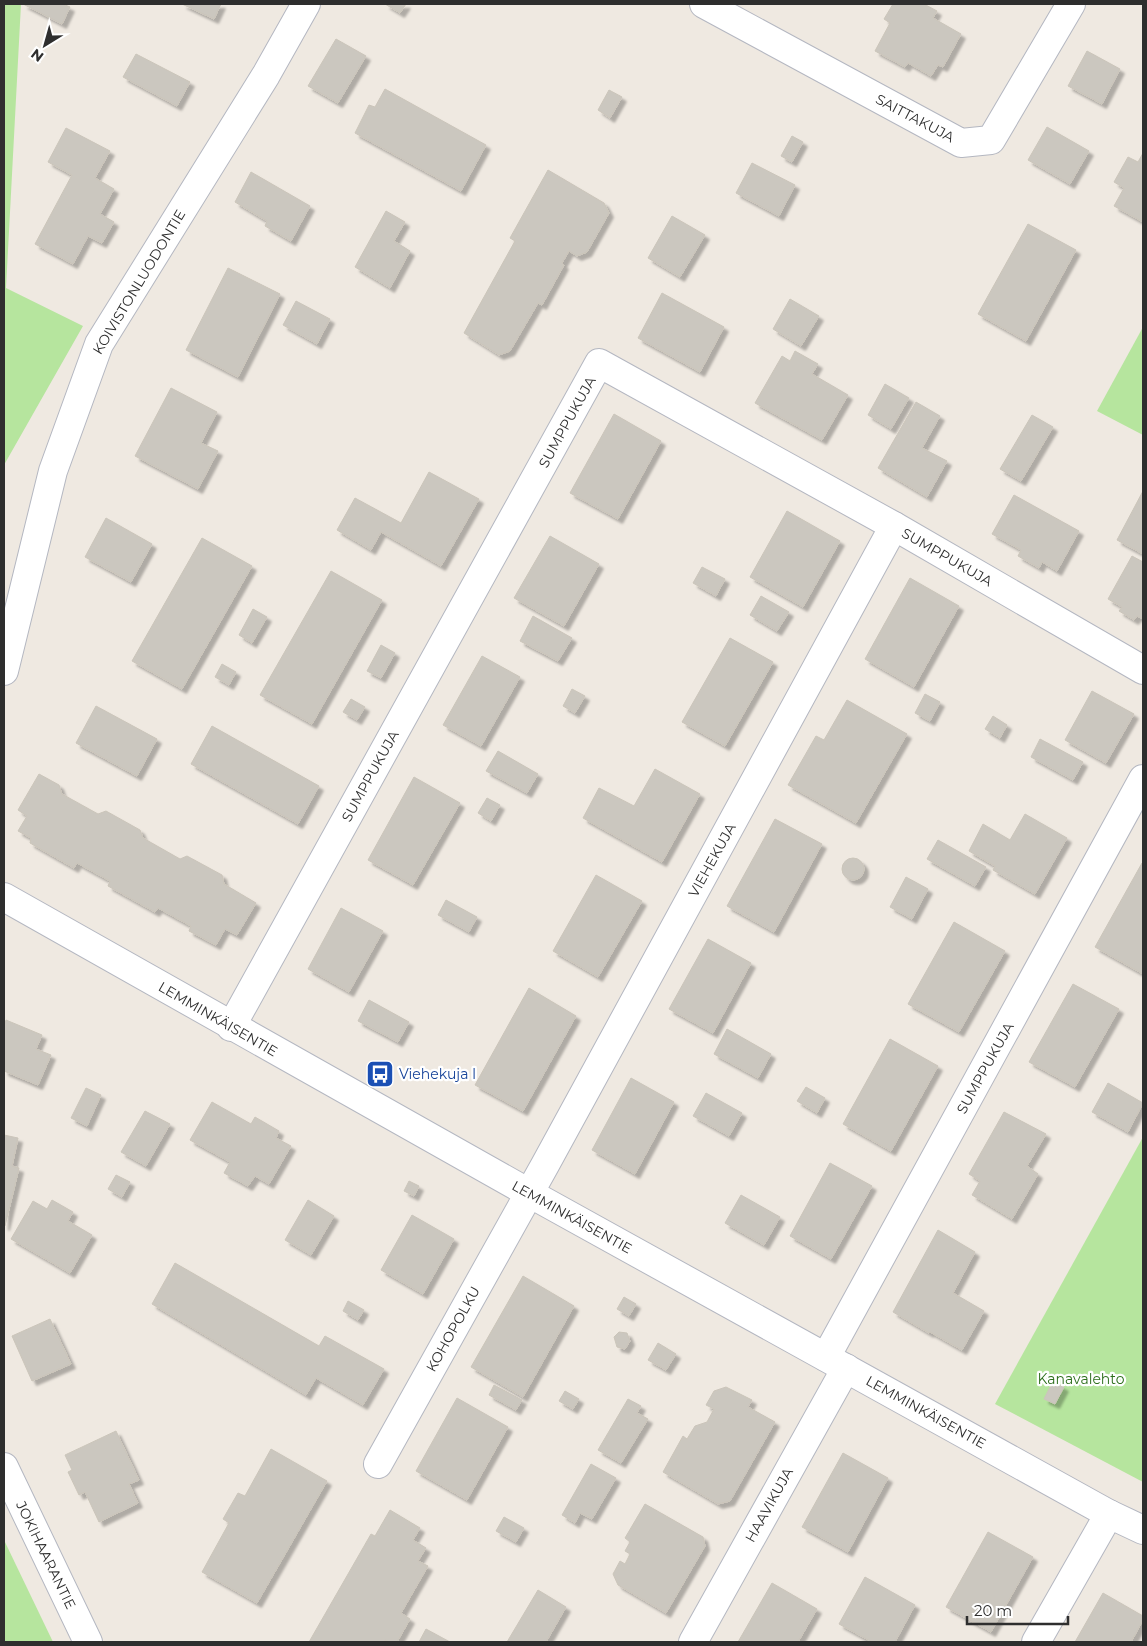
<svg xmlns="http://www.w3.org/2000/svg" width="1147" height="1646" viewBox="0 0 1147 1646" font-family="Montserrat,sans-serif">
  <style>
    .green { fill: #b6e59e }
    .building { fill: #cbc7bf; stroke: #cbc5ba; filter: url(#shadow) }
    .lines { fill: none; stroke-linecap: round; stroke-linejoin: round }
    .minor-casing { stroke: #b4b7c1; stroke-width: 30 }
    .tertiary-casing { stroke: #b4b7c1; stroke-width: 30 }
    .minor { stroke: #fff; stroke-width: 28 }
    .tertiary { stroke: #fff; stroke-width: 28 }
    .labels { text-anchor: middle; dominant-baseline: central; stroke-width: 4.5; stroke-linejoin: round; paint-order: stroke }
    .street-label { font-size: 14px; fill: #2e2e2e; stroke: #fff }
    .transit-label { font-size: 14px; fill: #164399; stroke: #fff; text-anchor: start }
    .park-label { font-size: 14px; fill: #2c6e1b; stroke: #fff }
  </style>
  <defs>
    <filter id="shadow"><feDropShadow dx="4.5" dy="4.5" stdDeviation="1" flood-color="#0004"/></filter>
  </defs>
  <rect width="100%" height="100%" fill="#efe9e1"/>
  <g class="green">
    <polygon points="4,4 21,4 6,288 83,326 4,465"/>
    <polygon points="1143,327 1143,435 1097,411"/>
    <polygon points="1143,1137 1143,1482 995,1404"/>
    <polygon points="4,1540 53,1642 4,1642"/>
  </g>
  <g class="building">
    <polygon points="23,4 63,4 70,7 62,24"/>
    <polygon points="182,4 221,4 214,19"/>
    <polygon points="385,4 406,4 400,13"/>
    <polygon points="893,4 924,4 937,11 933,18 961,34 943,67 938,65 931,76 908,63 905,67 875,51 890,23 884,19"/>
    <polygon points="336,39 366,56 338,103 308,86"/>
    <polygon points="1087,51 1120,69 1102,104 1068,86"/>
    <polygon points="136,54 190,82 177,106 123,77"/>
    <polygon points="385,89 486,145 461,191 355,133 369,105 375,107"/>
    <polygon points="609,90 622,97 610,118 598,110"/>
    <polygon points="1047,127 1089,151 1070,184 1028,160"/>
    <polygon points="66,128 110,151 95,178 114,189 100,214 114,222 102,243 88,236 73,264 35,244 72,175 48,162"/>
    <polygon points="792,136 803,142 792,162 781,156"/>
    <polygon points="1143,153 1143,222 1114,206 1124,188 1114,182 1128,157 1138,162"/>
    <polygon points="752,163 795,185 779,216 736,193"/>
    <polygon points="548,170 604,203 609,213 587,252 577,256 569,251 562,263 564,265 542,305 538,303 510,351 499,355 464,333 515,241 510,238"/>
    <polygon points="251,172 310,206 291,241 265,226 267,221 235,202"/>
    <polygon points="386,211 405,222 394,241 410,251 390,288 355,267"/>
    <polygon points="672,216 705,235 680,277 648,258"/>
    <polygon points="1028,224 1076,250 1026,341 978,314"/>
    <polygon points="228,268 280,294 238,377 186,350"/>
    <polygon points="662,293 724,327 700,372 638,338"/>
    <polygon points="790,299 819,316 801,346 773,329"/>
    <polygon points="296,301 330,319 317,344 283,325"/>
    <polygon points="795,351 818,364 812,374 848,395 822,440 755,403 782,356 790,361"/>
    <polygon points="885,384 909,398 891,429 868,415"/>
    <polygon points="171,388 217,412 201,443 218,451 198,489 135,456"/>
    <polygon points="916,402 940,416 922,448 947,461 927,497 878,468"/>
    <polygon points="614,414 661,441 618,519 570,493"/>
    <polygon points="1032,415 1053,427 1021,481 1000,469"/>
    <polygon points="429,472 479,499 441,566 381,532 371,550 337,530 355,498 401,523"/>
    <polygon points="1143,491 1143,554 1117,540"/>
    <polygon points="1014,495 1079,531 1057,571 1042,562 1039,568 1018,556 1021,550 992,534"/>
    <polygon points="787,511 840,541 803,607 750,577"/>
    <polygon points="106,518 152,544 131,582 85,557"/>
    <polygon points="550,536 599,564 564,626 514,598"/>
    <polygon points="202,538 252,566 182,689 132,661"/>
    <polygon points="1132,556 1143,562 1143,619 1137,616 1134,620 1119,611 1122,607 1108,599"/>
    <polygon points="702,567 725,579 716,596 693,583"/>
    <polygon points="331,571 382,600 312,724 260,695"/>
    <polygon points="910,578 959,606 914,687 865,659"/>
    <polygon points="761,596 789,612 777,631 750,615"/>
    <polygon points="253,609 267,617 252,643 239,635"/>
    <polygon points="533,616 572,638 558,661 520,641"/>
    <polygon points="730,638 773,662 725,746 682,722"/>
    <polygon points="381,645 395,653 381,678 367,671"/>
    <polygon points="482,656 520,677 481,746 443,725"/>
    <polygon points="222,664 236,672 229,685 215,677"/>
    <polygon points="572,689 585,696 575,713 563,706"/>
    <polygon points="1092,691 1134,714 1106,763 1065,740"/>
    <polygon points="925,694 940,702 930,721 915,713"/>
    <polygon points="351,699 365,707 357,720 343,712"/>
    <polygon points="847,700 907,734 856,823 788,785 816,736 824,740"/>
    <polygon points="96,706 157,739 137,776 76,743"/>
    <polygon points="993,716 1007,725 1000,738 985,729"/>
    <polygon points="212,726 319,786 298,824 191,764"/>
    <polygon points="1040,739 1083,762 1073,780 1031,757"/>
    <polygon points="498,751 538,774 527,793 486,771"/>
    <polygon points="655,769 700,794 662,862 583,818 599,788 634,806"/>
    <polygon points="39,774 59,785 62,794 98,814 106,811 140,830 143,838 180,859 187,856 222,875 224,884 256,903 237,935 225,929 216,945 189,931 191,926 158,908 155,912 108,886 110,881 77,863 74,868 30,843 31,838 18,831 27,816 18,810"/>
    <polygon points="414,777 460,803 413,885 368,860"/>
    <polygon points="487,798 500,805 491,821 478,813"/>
    <polygon points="1025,814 1067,838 1035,894 993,870 995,866 969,851 983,824 1010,840"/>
    <polygon points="775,819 822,844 774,932 727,906"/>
    <polygon points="938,840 986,867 975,886 927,859"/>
    <circle cx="853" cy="869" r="11"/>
    <polygon points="1142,863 1143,864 1143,974 1095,947"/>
    <polygon points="596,875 642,901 598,977 553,951"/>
    <polygon points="906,877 928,889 912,919 890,907"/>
    <polygon points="446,900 477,917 469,932 438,915"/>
    <polygon points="341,908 383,931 349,992 308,969"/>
    <polygon points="954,922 1005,951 959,1032 908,1004"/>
    <polygon points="708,939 751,963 713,1033 669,1009"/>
    <polygon points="1073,984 1119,1009 1075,1087 1029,1062"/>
    <polygon points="529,988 576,1016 523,1111 475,1085"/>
    <polygon points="369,1000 409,1022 398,1042 358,1021"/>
    <polygon points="6,1020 42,1035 36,1049 51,1055 38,1085 4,1071 4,1025"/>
    <polygon points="727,1029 771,1054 758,1078 714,1054"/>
    <polygon points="890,1039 938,1066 891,1151 843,1124"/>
    <polygon points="631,1078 674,1102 635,1174 592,1150"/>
    <polygon points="1108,1083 1143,1103 1128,1132 1092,1112"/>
    <polygon points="806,1087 825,1098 817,1113 797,1101"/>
    <polygon points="86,1088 101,1095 87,1126 71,1118"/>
    <polygon points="706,1093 742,1113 729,1136 693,1116"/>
    <polygon points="212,1102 251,1124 255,1117 279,1131 276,1138 291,1146 269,1184 255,1176 248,1186 224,1173 230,1162 190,1140"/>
    <polygon points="145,1111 170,1124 146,1166 121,1152"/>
    <polygon points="1004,1112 1046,1134 1027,1166 1038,1174 1012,1219 972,1195 980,1181 969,1174"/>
    <polygon points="4,1135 18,1138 12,1166 19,1168 5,1226 4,1226"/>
    <polygon points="830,1163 872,1186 831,1259 790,1236"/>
    <polygon points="116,1175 130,1182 122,1197 108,1189"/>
    <polygon points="409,1181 419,1186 414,1196 404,1191"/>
    <polygon points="741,1195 780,1217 764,1245 725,1223"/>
    <polygon points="52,1200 73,1212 68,1221 92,1235 70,1273 11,1239 33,1201 47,1209"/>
    <polygon points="308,1200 334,1216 311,1255 285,1240"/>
    <polygon points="412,1215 454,1239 423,1294 381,1270"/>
    <polygon points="938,1230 975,1252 953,1293 984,1311 962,1350 930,1332 929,1333 893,1312"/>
    <polygon points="175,1263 319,1346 325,1336 384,1369 363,1405 316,1378 306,1395 152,1304"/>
    <polygon points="523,1276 574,1306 523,1397 471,1367"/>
    <polygon points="624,1297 636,1304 629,1316 617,1309"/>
    <polygon points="348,1301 364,1310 358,1320 343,1311"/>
    <polygon points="50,1319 71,1364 32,1381 12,1336"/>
    <polygon points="619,1332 627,1333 630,1341 625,1349 617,1347 614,1337"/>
    <polygon points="658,1343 676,1354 666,1370 648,1360"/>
    <polygon points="1053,1381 1064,1387 1055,1404 1044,1399"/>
    <polygon points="494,1385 522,1400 516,1410 489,1395"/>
    <polygon points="726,1387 752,1400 748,1407 775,1422 730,1501 718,1504 663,1472 683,1436 687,1439 695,1426 707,1422 714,1409 706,1405 714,1391"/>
    <polygon points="565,1391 579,1399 573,1409 559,1401"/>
    <polygon points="457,1398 508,1427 467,1500 416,1471"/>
    <polygon points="628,1399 641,1406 637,1413 648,1419 621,1463 598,1450"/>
    <polygon points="116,1431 139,1480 129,1484 138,1503 99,1522 85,1492 79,1495 68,1472 72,1470 65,1455"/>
    <polygon points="271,1449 327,1481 257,1603 202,1572 229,1523 223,1519 238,1493 245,1496"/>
    <polygon points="843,1453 888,1478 848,1552 802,1527"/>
    <polygon points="591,1464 616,1478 592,1519 580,1513 575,1523 562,1515"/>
    <polygon points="645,1504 703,1537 705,1546 666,1613 618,1585 613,1574 620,1561 625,1564 630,1554 625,1551 630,1542 625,1538"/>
    <polygon points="390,1510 420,1528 413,1540 426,1548 418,1561 428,1566 401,1613 410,1619 397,1642 389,1642 385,1640 384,1642 309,1642 371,1534 375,1536"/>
    <polygon points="504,1517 524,1528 516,1542 496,1531"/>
    <polygon points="988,1532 1033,1557 991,1632 946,1607"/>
    <polygon points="865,1577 915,1605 895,1642 872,1642 839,1624"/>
    <polygon points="772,1583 817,1609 798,1642 738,1642"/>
    <polygon points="538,1590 566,1607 546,1642 507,1642"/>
    <polygon points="1103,1593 1143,1616 1143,1620 1131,1642 1075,1642"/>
    <polygon points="426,1629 450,1642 419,1642"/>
  </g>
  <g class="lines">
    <g class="minor-casing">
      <g id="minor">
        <polyline points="704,4 961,143 991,140 1071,4"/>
        <polyline points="4,671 53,471 99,344 266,75 306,4"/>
        <polyline points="231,1027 599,363 894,526 1143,670"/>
        <polyline points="826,1357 1143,779"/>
        <polyline points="378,1464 545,1165 894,526"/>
        <polyline points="4,1467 88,1642"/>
        <polyline points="693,1642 846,1368"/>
        <polyline points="1036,1642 1109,1514"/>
      </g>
    </g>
    <g class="tertiary-casing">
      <polyline id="tertiary" points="4,897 529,1193 1109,1514 1143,1530"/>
    </g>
    <use href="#minor" class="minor"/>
    <use href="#tertiary" class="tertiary"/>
  </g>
  <defs>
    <g id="bus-square" transform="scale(1.4375)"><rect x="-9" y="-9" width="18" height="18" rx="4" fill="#1a4fb4" stroke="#fff"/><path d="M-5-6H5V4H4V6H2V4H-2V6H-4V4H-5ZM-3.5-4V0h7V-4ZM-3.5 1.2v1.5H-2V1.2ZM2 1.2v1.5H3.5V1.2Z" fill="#fff"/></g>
  </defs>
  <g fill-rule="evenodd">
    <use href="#bus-square" x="380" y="1074"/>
  </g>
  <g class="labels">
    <g class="street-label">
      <text transform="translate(915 118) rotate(28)">SAITTAKUJA</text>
      <text transform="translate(139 282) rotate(-59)">KOIVISTONLUODONTIE</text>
      <text transform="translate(567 422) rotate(-61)">SUMPPUKUJA</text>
      <text transform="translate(947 557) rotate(30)">SUMPPUKUJA</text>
      <text transform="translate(370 776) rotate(-61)">SUMPPUKUJA</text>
      <text transform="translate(712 860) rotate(-61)">VIEHEKUJA</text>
      <text transform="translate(218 1019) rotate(30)">LEMMINKÄISENTIE</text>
      <text transform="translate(985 1068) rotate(-61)">SUMPPUKUJA</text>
      <text transform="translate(572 1217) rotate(29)">LEMMINKÄISENTIE</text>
      <text transform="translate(453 1329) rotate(-61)">KOHOPOLKU</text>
      <text transform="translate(926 1412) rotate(29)">LEMMINKÄISENTIE</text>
      <text transform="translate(769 1505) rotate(-61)">HAAVIKUJA</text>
      <text transform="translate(46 1555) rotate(64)">JOKIHAARANTIE</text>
    </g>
    <g class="transit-label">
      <text x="399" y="1074">Viehekuja I</text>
    </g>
    <g class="park-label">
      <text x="1081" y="1379">Kanavalehto</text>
    </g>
  </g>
  <rect width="1147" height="1646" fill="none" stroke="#2e2e2e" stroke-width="10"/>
  <g transform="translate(45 45) rotate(217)" stroke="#ffffff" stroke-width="4" paint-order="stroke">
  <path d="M0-4L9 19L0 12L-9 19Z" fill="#2e2e2e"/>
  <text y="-8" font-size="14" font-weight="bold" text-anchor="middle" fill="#2e2e2e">N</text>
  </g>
  <path d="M967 1616v8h101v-8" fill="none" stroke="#2e2e2e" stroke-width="2.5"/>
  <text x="974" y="1616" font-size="15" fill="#2e2e2e" stroke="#ffffff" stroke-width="4" paint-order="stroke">20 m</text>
</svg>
